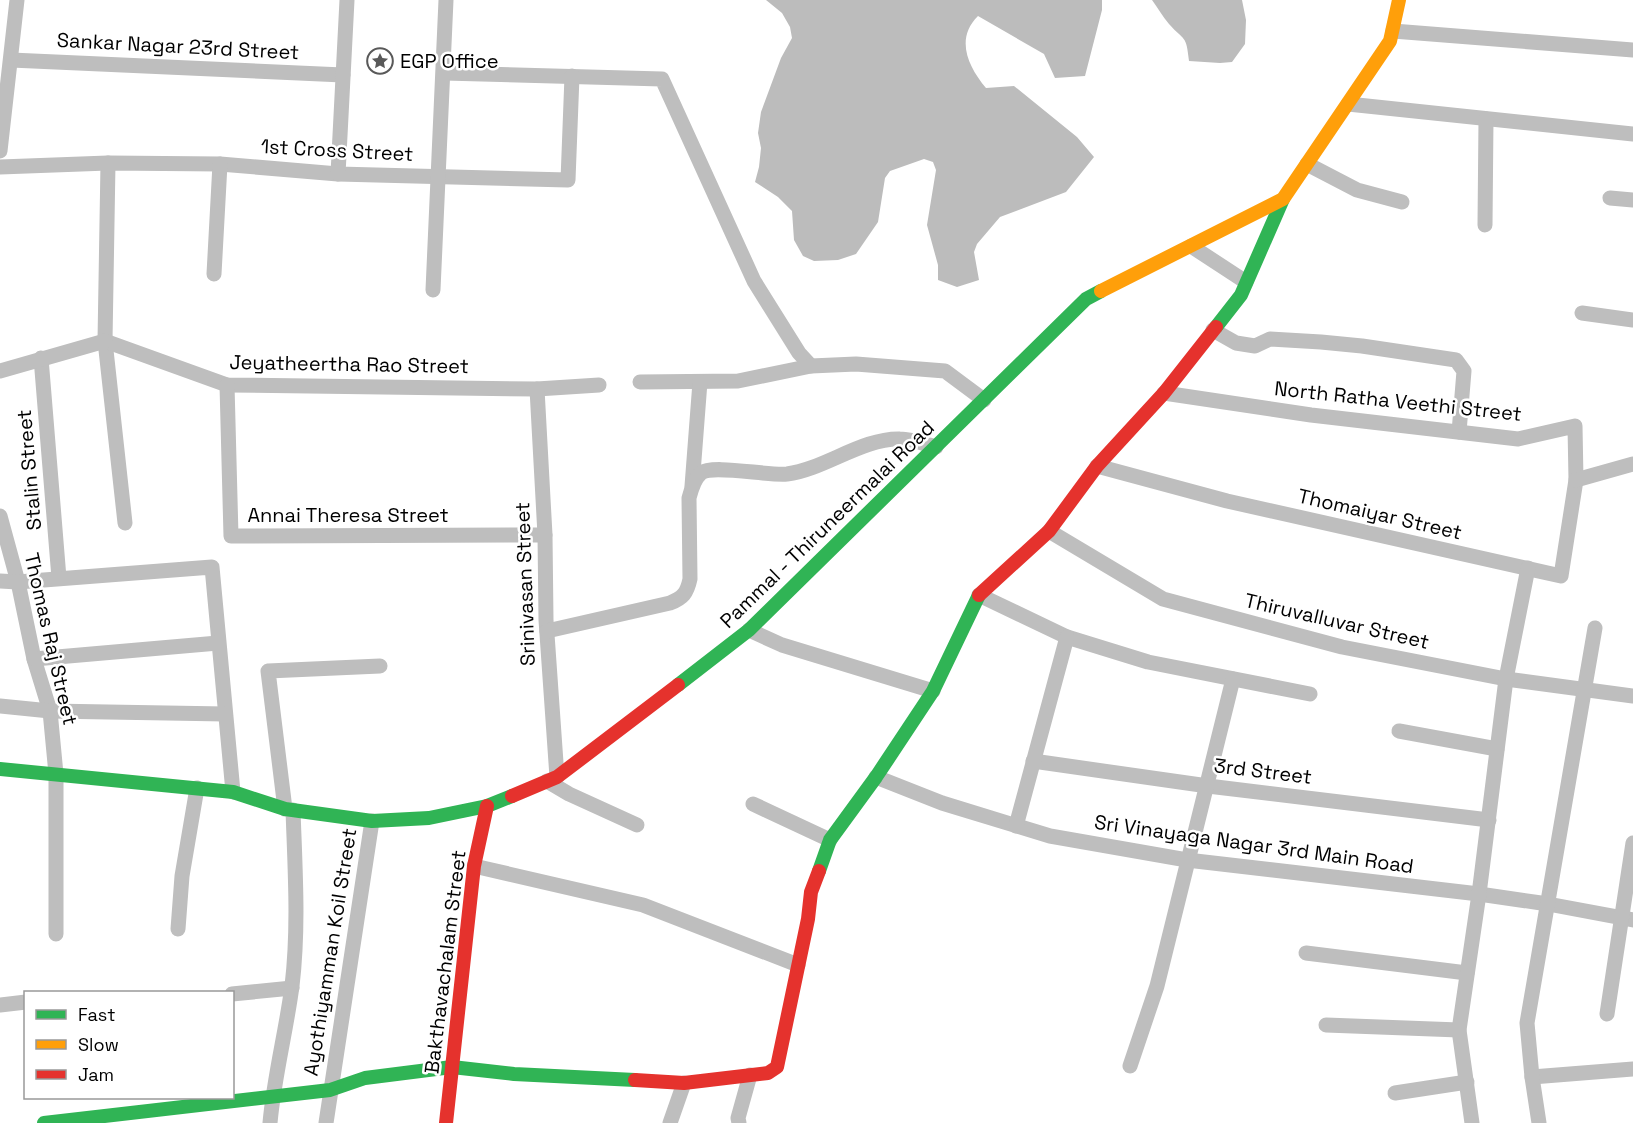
<svg xmlns="http://www.w3.org/2000/svg" width="1633" height="1123" viewBox="0 0 1633 1123" font-family="'Space Grotesk',sans-serif">
  <style>
    .water { fill: #bcbcbc }
    .lines { fill: none; stroke-linecap: round; stroke-linejoin: round }
    .street { stroke: #bebebe; stroke-width: 15 }
    .fast { stroke: #30b455; stroke-width: 14 }
    .slow { stroke: #ff9f0a; stroke-width: 14 }
    .jam { stroke: #e5322d; stroke-width: 14 }
    .labels { text-anchor: middle; dominant-baseline: central; stroke-width: 5; stroke-linejoin: round; paint-order: stroke }
    .street-label { font-size: 20px; fill: #000; stroke: #fff }
    .poi-label { font-size: 20px; fill: #000; stroke: #fff; text-anchor: start }
  </style>
  <rect width="100%" height="100%" fill="#fff"/>
  <g class="water">
    <path d="M766,0h336v10l-17,66 -30,2 -11,-24 -66,-38c-23,23 -10,50 8,72l28,-2 63,51 17,20 -28,35 -66,25 -23,27 -3,8 5,28 -22,7 -19,-7v-15l-11,-40 9,-55 -3,-8 -9,-3 -34,12 -5,7 -7,44 -22,32 -18,6 -24,1 -11,-5 -9,-16 -2,-29 -14,-14 -23,-15 4,-15 2,-19 -3,-15 3,-21 20,-54 11,-20 -2,-11 -8,-14z"/>
    <path d="M1152,0h90l4,20 -1,24 -13,18 -12,1 -31,-2c-3,-27 -4,-19 -20,-37 -6,-7 -11,-16 -17,-24z"/>
  </g>
  <g class="lines">
    <g class="street">
      <polyline points="1393,31 1633,50"/>
      <polyline points="11,60 343,75"/>
      <polyline points="444,73 662,79 754,281 799,353 811,366"/>
      <polyline points="1348,104 1633,134"/>
      <polyline points="0,151 17,0"/>
      <polyline points="108,163 105,341 125,523"/>
      <polyline points="1307,164 1357,190 1402,202"/>
      <polyline points="0,167 108,163 220,164 338,174 568,180 572,76"/>
      <polyline points="338,174 347,0"/>
      <polyline points="1610,198 1633,200"/>
      <polyline points="1485,225 1486,119"/>
      <polyline points="1191,246 1246,282"/>
      <polyline points="214,274 220,164"/>
      <polyline points="433,290 446,0"/>
      <polyline points="1582,313 1633,320"/>
      <polyline points="1213,330 1236,343 1255,346 1270,339 1321,342 1362,346 1456,360 1464,371 1459,432"/>
      <polyline points="105,341 227,385 537,389 599,385"/>
      <polyline points="41,358 59,578"/>
      <polyline points="0,371 105,341"/>
      <polyline points="640,382 738,381 811,366 856,364 945,371 984,400"/>
      <polyline points="227,385 231,536 545,535"/>
      <polyline points="537,389 545,535 546,620 557,777"/>
      <polyline points="1097,466 1227,501 1561,576 1576,480 1575,426 1518,439 1311,415 1164,393"/>
      <polyline points="1576,480 1633,464"/>
      <polyline points="692,486 700,382"/>
      <polyline points="0,516 18,582 34,659 50,711 56,774 56,934"/>
      <polyline points="1049,531 1163,599 1342,647 1506,679 1633,696"/>
      <polyline points="0,581 18,582 212,567 233,792"/>
      <polyline points="979,595 1067,637 1148,662 1310,694"/>
      <polyline points="749,630 782,645 933,691"/>
      <path d="M547,631l123,-28c13,-5 17,-10 20,-24l-1,-81c2,-8 5,-19 12,-25 12,-9 66,3 86,1 38,-5 75,-36 113,-35 12,0 25,5 36,8"/>
      <polyline points="34,659 218,643"/>
      <polyline points="0,706 50,711 225,714"/>
      <polyline points="1399,731 1497,749"/>
      <polyline points="1033,761 1208,786 1489,820"/>
      <polyline points="876,777 942,803 1050,836 1187,860 1479,894 1548,904 1633,920"/>
      <polyline points="547,781 569,794 637,825"/>
      <polyline points="753,804 830,840"/>
      <polyline points="285,809 268,671 380,666"/>
      <polyline points="1016,826 1067,637"/>
      <polyline points="474,866 643,905 798,965"/>
      <polyline points="178,929 182,876 197,788"/>
      <polyline points="1306,953 1467,973"/>
      <polyline points="232,994 292,988"/>
      <polyline points="0,1005 26,1002"/>
      <polyline points="1607,1014 1633,843"/>
      <polyline points="1326,1025 1459,1030"/>
      <polyline points="1130,1066 1157,986 1233,679"/>
      <polyline points="1532,1077 1633,1069"/>
      <polyline points="1395,1093 1467,1082"/>
      <path d="M270,1123c4,-46 16,-91 22,-137 7,-59 3,-117 1,-176"/>
      <polyline points="326,1123 372,821"/>
      <polyline points="670,1123 684,1083"/>
      <polyline points="739,1123 738,1118 750,1075"/>
      <polyline points="1472,1123 1459,1030 1479,894 1506,679 1528,568"/>
      <polyline points="1539,1123 1532,1077 1527,1023 1595,628"/>
    </g>
    <g class="fast">
      <polyline points="1216,327 1241,295 1283,199"/>
      <polyline points="678,685 749,630 1086,299 1101,291"/>
      <polyline points="0,769 233,792 285,809 372,821 429,818 487,806 512,796"/>
      <polyline points="819,871 830,840 876,777 933,691 979,595"/>
      <polyline points="44,1123 330,1090 365,1078 452,1067 514,1074 635,1080"/>
    </g>
    <polyline class="slow" points="1101,291 1283,199 1390,41 1399,0"/>
    <g class="jam">
      <polyline points="979,595 1049,531 1097,466 1164,393 1216,327"/>
      <polyline points="512,796 557,777 678,685"/>
      <polyline points="635,1080 684,1083 768,1073 777,1067 808,919 811,892 819,871"/>
      <polyline points="446,1123 474,866 487,806"/>
    </g>
  </g>
  <defs>
    <g id="sight-ring" transform="scale(1.35)"><circle r="9.5" fill="#fff" stroke="#595959" stroke-width="1.5"/><path d="M0-6L1.8-2.2L6-1.7L2.9 1.2L3.7 5.4L0 3.3L-3.7 5.4L-2.9 1.2L-6-1.7L-1.8-2.2Z" fill="#595959"/></g>
  </defs>
  <g fill-rule="evenodd">
    <use href="#sight-ring" x="380" y="61"/>
  </g>
  <g class="labels">
    <g class="street-label">
      <text transform="translate(178 46) rotate(3)">Sankar Nagar 23rd Street</text>
      <text transform="translate(337 150) rotate(3)">1st Cross Street</text>
      <text transform="translate(349 364) rotate(1)">Jeyatheertha Rao Street</text>
      <text transform="translate(1398 401) rotate(6)">North Ratha Veethi Street</text>
      <text transform="translate(29 470) rotate(-95)">Stalin Street</text>
      <text transform="translate(1380 514) rotate(13)">Thomaiyar Street</text>
      <text x="348" y="515">Annai Theresa Street</text>
      <text transform="translate(827 524) rotate(-44)">Pammal - Thiruneermalai Road</text>
      <text transform="translate(525 584) rotate(-92)">Srinivasan Street</text>
      <text transform="translate(1337 621) rotate(13)">Thiruvalluvar Street</text>
      <text transform="translate(51 639) rotate(77)">Thomas Raj Street</text>
      <text transform="translate(1263 771) rotate(7)">3rd Street</text>
      <text transform="translate(1254 844) rotate(8)">Sri Vinayaga Nagar 3rd Main Road</text>
      <text transform="translate(330 952) rotate(-81)">Ayothiyamman Koil Street</text>
      <text transform="translate(445 962) rotate(-83)">Bakthavachalam Street</text>
    </g>
    <g class="poi-label">
      <text x="400" y="61">EGP Office</text>
    </g>
  </g>
  <rect x="24" y="991" width="210" height="108" fill="#ffffff" stroke="#999999" stroke-width="1.5"/>
  <rect x="36" y="1010" width="30" height="9" fill="#30b455" stroke="#999999" stroke-width="1.5"/>
  <text x="78" y="1021" font-size="18" fill="#000000">Fast</text>
  <rect x="36" y="1040" width="30" height="9" fill="#ff9f0a" stroke="#999999" stroke-width="1.5"/>
  <text x="78" y="1051" font-size="18" fill="#000000">Slow</text>
  <rect x="36" y="1070" width="30" height="9" fill="#e5322d" stroke="#999999" stroke-width="1.5"/>
  <text x="78" y="1081" font-size="18" fill="#000000">Jam</text>
</svg>
